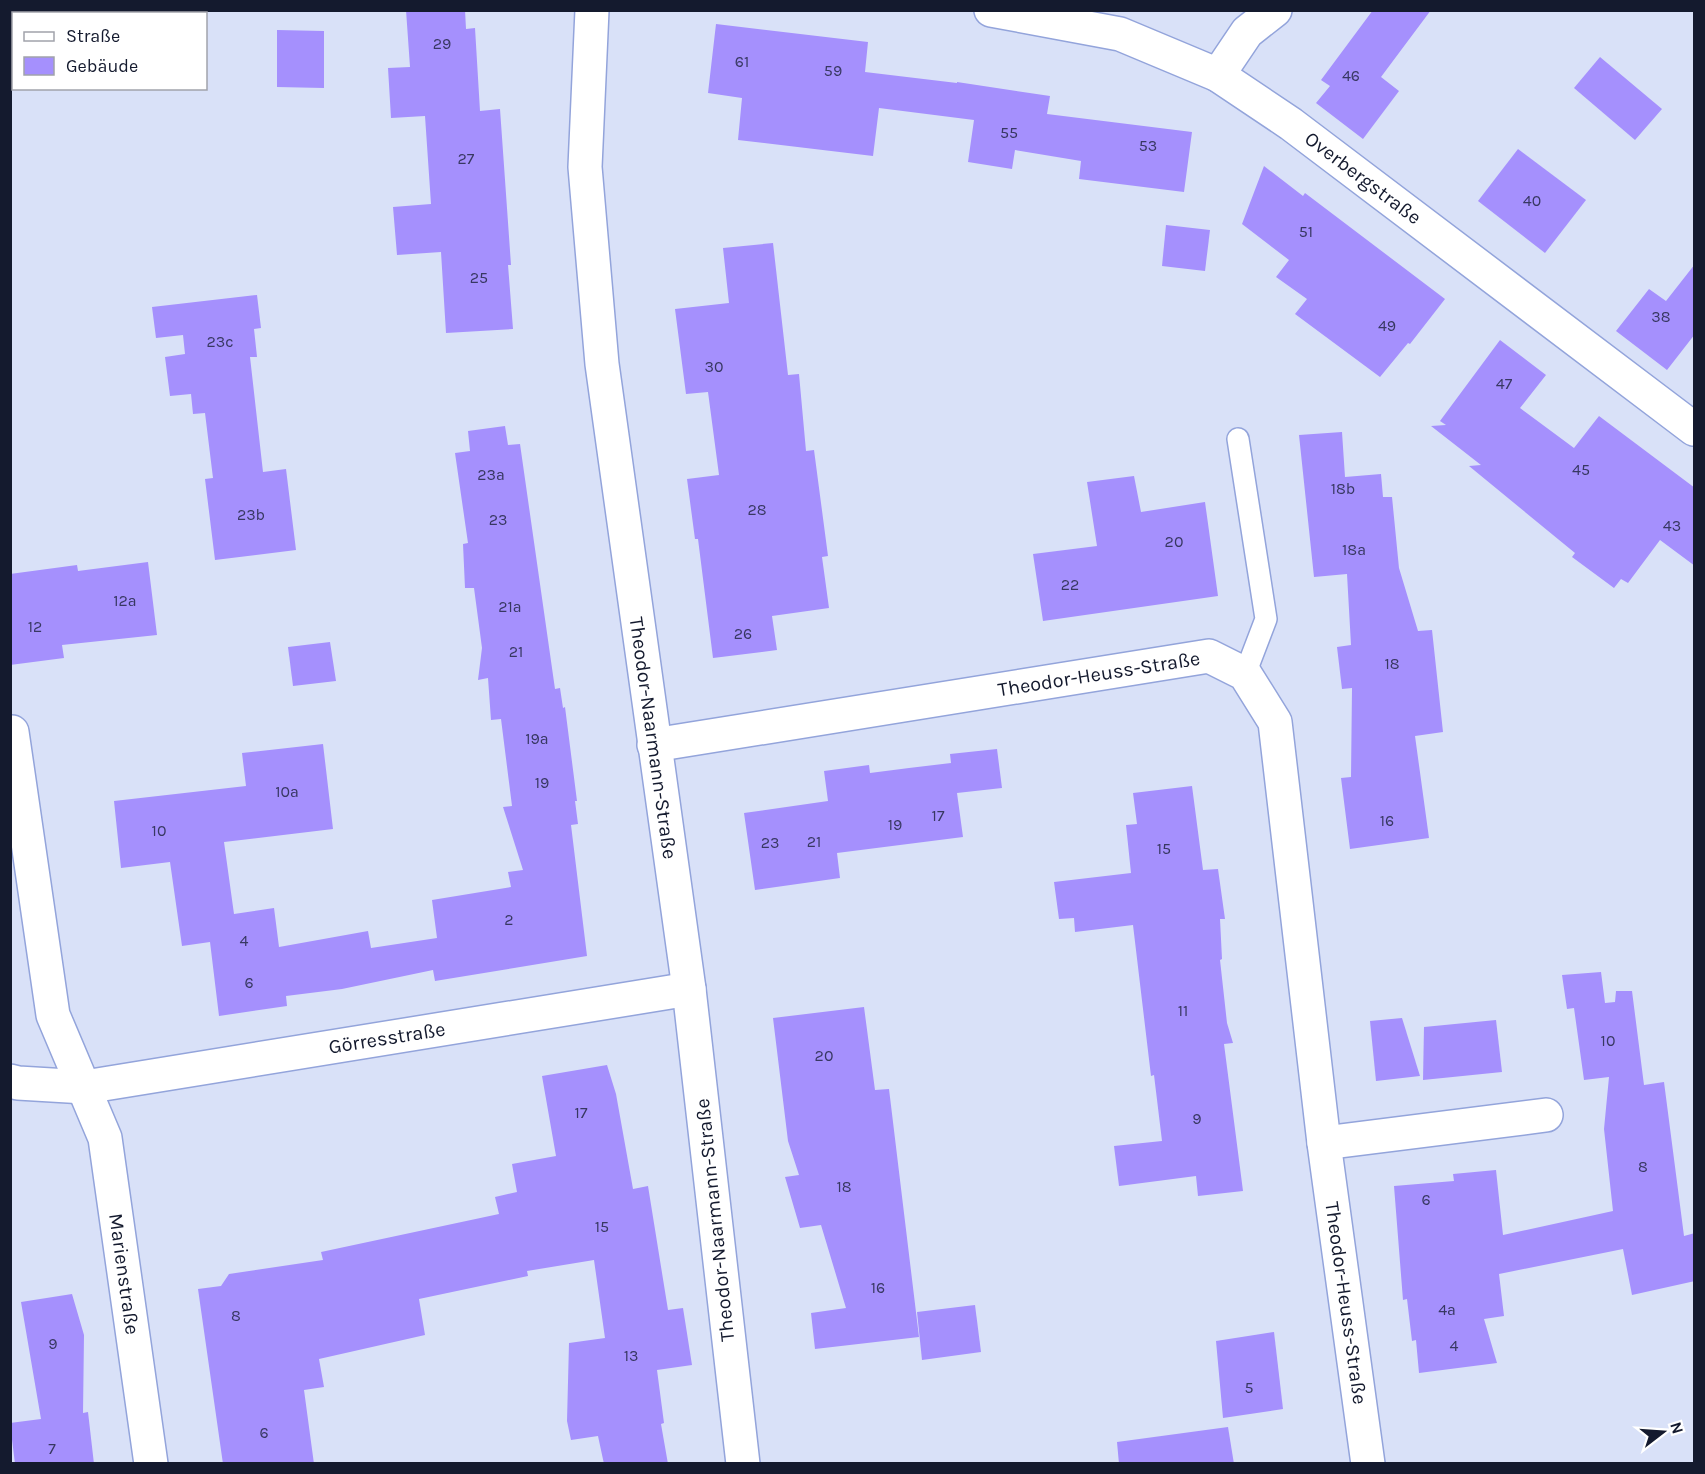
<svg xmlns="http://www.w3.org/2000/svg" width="1705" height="1474" viewBox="0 0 1705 1474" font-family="Karla,sans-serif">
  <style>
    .building { fill: #a590fd }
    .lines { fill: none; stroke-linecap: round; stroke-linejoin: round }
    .service-casing { stroke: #93a4db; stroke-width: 24 }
    .minor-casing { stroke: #93a4db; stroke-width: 36 }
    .service { stroke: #fff; stroke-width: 21 }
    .minor { stroke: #fff; stroke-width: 33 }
    .labels { text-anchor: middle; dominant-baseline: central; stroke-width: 6; stroke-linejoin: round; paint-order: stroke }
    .number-label { font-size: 16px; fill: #383862 }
    .street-label { font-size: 20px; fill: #141a2e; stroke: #fff }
  </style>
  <rect width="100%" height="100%" fill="#d9e1f8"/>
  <g class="building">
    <polygon points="406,10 465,10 466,29 475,28 480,111 500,109 511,265 508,265 513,329 446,333 441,252 397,255 393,207 431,204 425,116 391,118 388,68 410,67"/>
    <polygon points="1373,10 1431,10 1381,77 1399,91 1363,139 1316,103 1330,86 1321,80"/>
    <polygon points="716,24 868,42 865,72 957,83 957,82 1050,96 1047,114 1192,132 1184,192 1079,179 1081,161 1015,150 1012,169 968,162 974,120 879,108 873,156 738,140 742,98 708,93"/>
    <polygon points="277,30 324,31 324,88 277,87"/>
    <polygon points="1600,57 1662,109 1635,140 1574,88"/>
    <polygon points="1518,149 1586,200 1545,253 1478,201"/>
    <polygon points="1264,166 1303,196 1305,193 1445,299 1410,344 1408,343 1380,377 1295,314 1307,299 1276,277 1289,260 1242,224"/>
    <polygon points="1166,225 1210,230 1205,271 1162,266"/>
    <polygon points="773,243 788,375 799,374 806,451 814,450 828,556 822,557 829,608 772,616 777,650 713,658 698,539 695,539 687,479 719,475 708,392 686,394 675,309 729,303 723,248"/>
    <polygon points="1695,264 1695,334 1667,370 1616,331 1649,289 1666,301"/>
    <polygon points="257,295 261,328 254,329 257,357 250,357 263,472 286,469 296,550 215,560 205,479 213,478 205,413 193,414 191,394 170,396 165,357 185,354 183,335 156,338 152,307"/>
    <polygon points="1500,340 1546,375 1520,408 1574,448 1599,416 1695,488 1695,566 1660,540 1628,583 1621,579 1614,588 1572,557 1575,553 1469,466 1481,465 1431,426 1446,425 1440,421"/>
    <polygon points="505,426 508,445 520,444 555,689 560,688 563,708 565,707 577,801 575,801 578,824 571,825 587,956 435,981 433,970 342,989 286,996 287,1006 219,1016 210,942 182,946 170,862 121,868 114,801 246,786 242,753 323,744 333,829 224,842 234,914 274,908 279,947 368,931 371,948 437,938 432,900 511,887 508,872 523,870 503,807 512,806 501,719 491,720 488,678 478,680 482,648 474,588 465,588 463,544 468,543 455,453 470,451 468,431"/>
    <polygon points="1342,432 1345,477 1381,474 1383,497 1392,497 1399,568 1418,631 1432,630 1443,732 1415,736 1429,838 1350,849 1341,778 1351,777 1352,688 1342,689 1337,647 1351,645 1347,574 1314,577 1299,435"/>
    <polygon points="1134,476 1141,512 1205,502 1218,596 1043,621 1033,554 1097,546 1087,482"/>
    <polygon points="148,562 157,635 62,645 64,658 10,665 10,574 77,565 78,571"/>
    <polygon points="330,642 336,681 293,686 288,647"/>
    <polygon points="997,749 1002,788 957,793 963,837 837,853 840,878 755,890 744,813 828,801 824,771 869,765 870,773 909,768 951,763 950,754"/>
    <polygon points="1192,786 1203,870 1218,869 1225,919 1220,919 1222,959 1220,960 1227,1023 1233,1043 1224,1044 1243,1191 1198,1196 1196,1176 1119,1186 1114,1146 1162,1141 1154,1075 1151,1076 1133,925 1075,932 1074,918 1059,919 1054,882 1131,873 1126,825 1137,824 1133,793"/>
    <polygon points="1601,972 1605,1003 1615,1002 1616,991 1632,991 1644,1085 1664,1082 1684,1236 1695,1233 1695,1281 1632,1295 1623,1249 1499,1274 1504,1316 1484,1319 1497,1363 1419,1373 1416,1340 1412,1341 1407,1299 1403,1300 1394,1186 1454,1181 1453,1174 1496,1170 1503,1235 1613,1211 1604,1129 1609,1077 1584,1080 1574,1008 1567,1009 1562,975"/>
    <polygon points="864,1007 875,1090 889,1089 919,1337 815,1349 811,1313 846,1308 821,1225 800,1228 785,1177 799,1175 788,1141 773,1018"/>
    <polygon points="1402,1018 1420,1076 1376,1081 1370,1021"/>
    <polygon points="1496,1020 1502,1072 1423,1080 1424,1027"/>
    <polygon points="607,1065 616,1094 633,1189 648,1186 668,1310 683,1308 692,1365 657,1370 664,1423 661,1424 668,1464 604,1464 598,1436 571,1440 567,1421 569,1343 605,1338 594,1260 527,1271 528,1276 419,1299 425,1335 319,1359 324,1387 304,1390 314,1464 223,1464 198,1289 221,1286 229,1274 323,1260 321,1252 499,1214 495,1197 517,1192 512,1164 556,1156 542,1076"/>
    <polygon points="72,1294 84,1335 83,1413 88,1412 94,1464 15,1464 10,1423 41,1419 21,1302"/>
    <polygon points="975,1305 981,1352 922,1360 917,1312"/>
    <polygon points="1274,1332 1283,1409 1223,1418 1216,1341"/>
    <polygon points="1228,1427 1234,1464 1119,1464 1117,1442"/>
  </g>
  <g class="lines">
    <g class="service-casing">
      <polyline id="service" points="1238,439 1266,619 1245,674"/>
    </g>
    <g class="minor-casing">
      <g id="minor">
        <polyline points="592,10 585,167 602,364 689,989 743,1464"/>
        <polyline points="991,10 1120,34 1218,75 1291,124 1694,429"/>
        <polyline points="1218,75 1247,32 1275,10"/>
        <polyline points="10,732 12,732 53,1015 105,1138 151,1464"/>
        <polyline points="654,745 1209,656 1245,674 1275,722 1324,1143 1368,1464"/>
        <polyline points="10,1081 18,1083 85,1087 689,989"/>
        <polyline points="1324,1143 1546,1115"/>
      </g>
    </g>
    <use href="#service" class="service"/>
    <use href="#minor" class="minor"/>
  </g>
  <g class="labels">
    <g class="number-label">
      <text x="442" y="43">29</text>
      <text x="742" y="61">61</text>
      <text x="833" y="70">59</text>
      <text x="1351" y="75">46</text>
      <text x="1009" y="132">55</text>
      <text x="1148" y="145">53</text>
      <text x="466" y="158">27</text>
      <text x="1532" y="200">40</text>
      <text x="1306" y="231">51</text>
      <text x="479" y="277">25</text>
      <text x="1661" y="316">38</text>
      <text x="1387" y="325">49</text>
      <text x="220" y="341">23c</text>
      <text x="714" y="366">30</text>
      <text x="1504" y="383">47</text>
      <text x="1581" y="469">45</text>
      <text x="491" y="474">23a</text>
      <text x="1343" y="488">18b</text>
      <text x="757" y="509">28</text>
      <text x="251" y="514">23b</text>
      <text x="498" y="519">23</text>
      <text x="1672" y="525">43</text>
      <text x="1174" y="541">20</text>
      <text x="1354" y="549">18a</text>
      <text x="1070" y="584">22</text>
      <text x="125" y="600">12a</text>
      <text x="510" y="606">21a</text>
      <text x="35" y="626">12</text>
      <text x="743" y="633">26</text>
      <text x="516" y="651">21</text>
      <text x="1392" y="663">18</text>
      <text x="537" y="738">19a</text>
      <text x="542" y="782">19</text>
      <text x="287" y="791">10a</text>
      <text x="938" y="815">17</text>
      <text x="1387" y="820">16</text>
      <text x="895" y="824">19</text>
      <text x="159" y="830">10</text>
      <text x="814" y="841">21</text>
      <text x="770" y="842">23</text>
      <text x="1164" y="848">15</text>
      <text x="509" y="919">2</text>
      <text x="244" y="940">4</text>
      <text x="249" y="982">6</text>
      <text x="1183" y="1010">11</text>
      <text x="1608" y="1040">10</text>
      <text x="824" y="1055">20</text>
      <text x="581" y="1112">17</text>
      <text x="1197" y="1118">9</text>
      <text x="1643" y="1166">8</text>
      <text x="844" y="1186">18</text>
      <text x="1426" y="1199">6</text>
      <text x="602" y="1226">15</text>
      <text x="878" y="1287">16</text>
      <text x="1447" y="1309">4a</text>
      <text x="236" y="1315">8</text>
      <text x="53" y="1343">9</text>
      <text x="1454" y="1345">4</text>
      <text x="631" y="1355">13</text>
      <text x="1249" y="1387">5</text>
      <text x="264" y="1432">6</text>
      <text x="52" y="1448">7</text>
    </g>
    <g class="street-label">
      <text transform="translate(1363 178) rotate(37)">Overbergstraße</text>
      <text transform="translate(1099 674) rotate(-9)">Theodor-Heuss-Straße</text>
      <text transform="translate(653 738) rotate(82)">Theodor-Naarmann-Straße</text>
      <text transform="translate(387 1038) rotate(-9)">Görresstraße</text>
      <text transform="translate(715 1220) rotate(-96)">Theodor-Naarmann-Straße</text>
      <text transform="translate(124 1274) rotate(82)">Marienstraße</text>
      <text transform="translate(1346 1303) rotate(82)">Theodor-Heuss-Straße</text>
    </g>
  </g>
  <rect width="1705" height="1474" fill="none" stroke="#141a2e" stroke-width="24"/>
  <rect x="12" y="12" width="195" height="78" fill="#ffffff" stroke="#a1a3ab" stroke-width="1.5"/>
  <rect x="24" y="32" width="30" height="9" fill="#ffffff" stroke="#a1a3ab" stroke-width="1.5"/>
  <text x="66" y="42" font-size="18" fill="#141a2e">Straße</text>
  <rect x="24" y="57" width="30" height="18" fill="#a590fd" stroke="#a1a3ab" stroke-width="1.5"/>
  <text x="66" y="72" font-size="18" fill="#141a2e">Gebäude</text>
  <g transform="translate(1663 1432) rotate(73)" stroke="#ffffff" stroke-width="4.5" paint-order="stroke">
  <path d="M0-4.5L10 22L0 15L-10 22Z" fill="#141a2e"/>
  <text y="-9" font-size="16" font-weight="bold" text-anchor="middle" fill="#141a2e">N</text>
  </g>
</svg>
